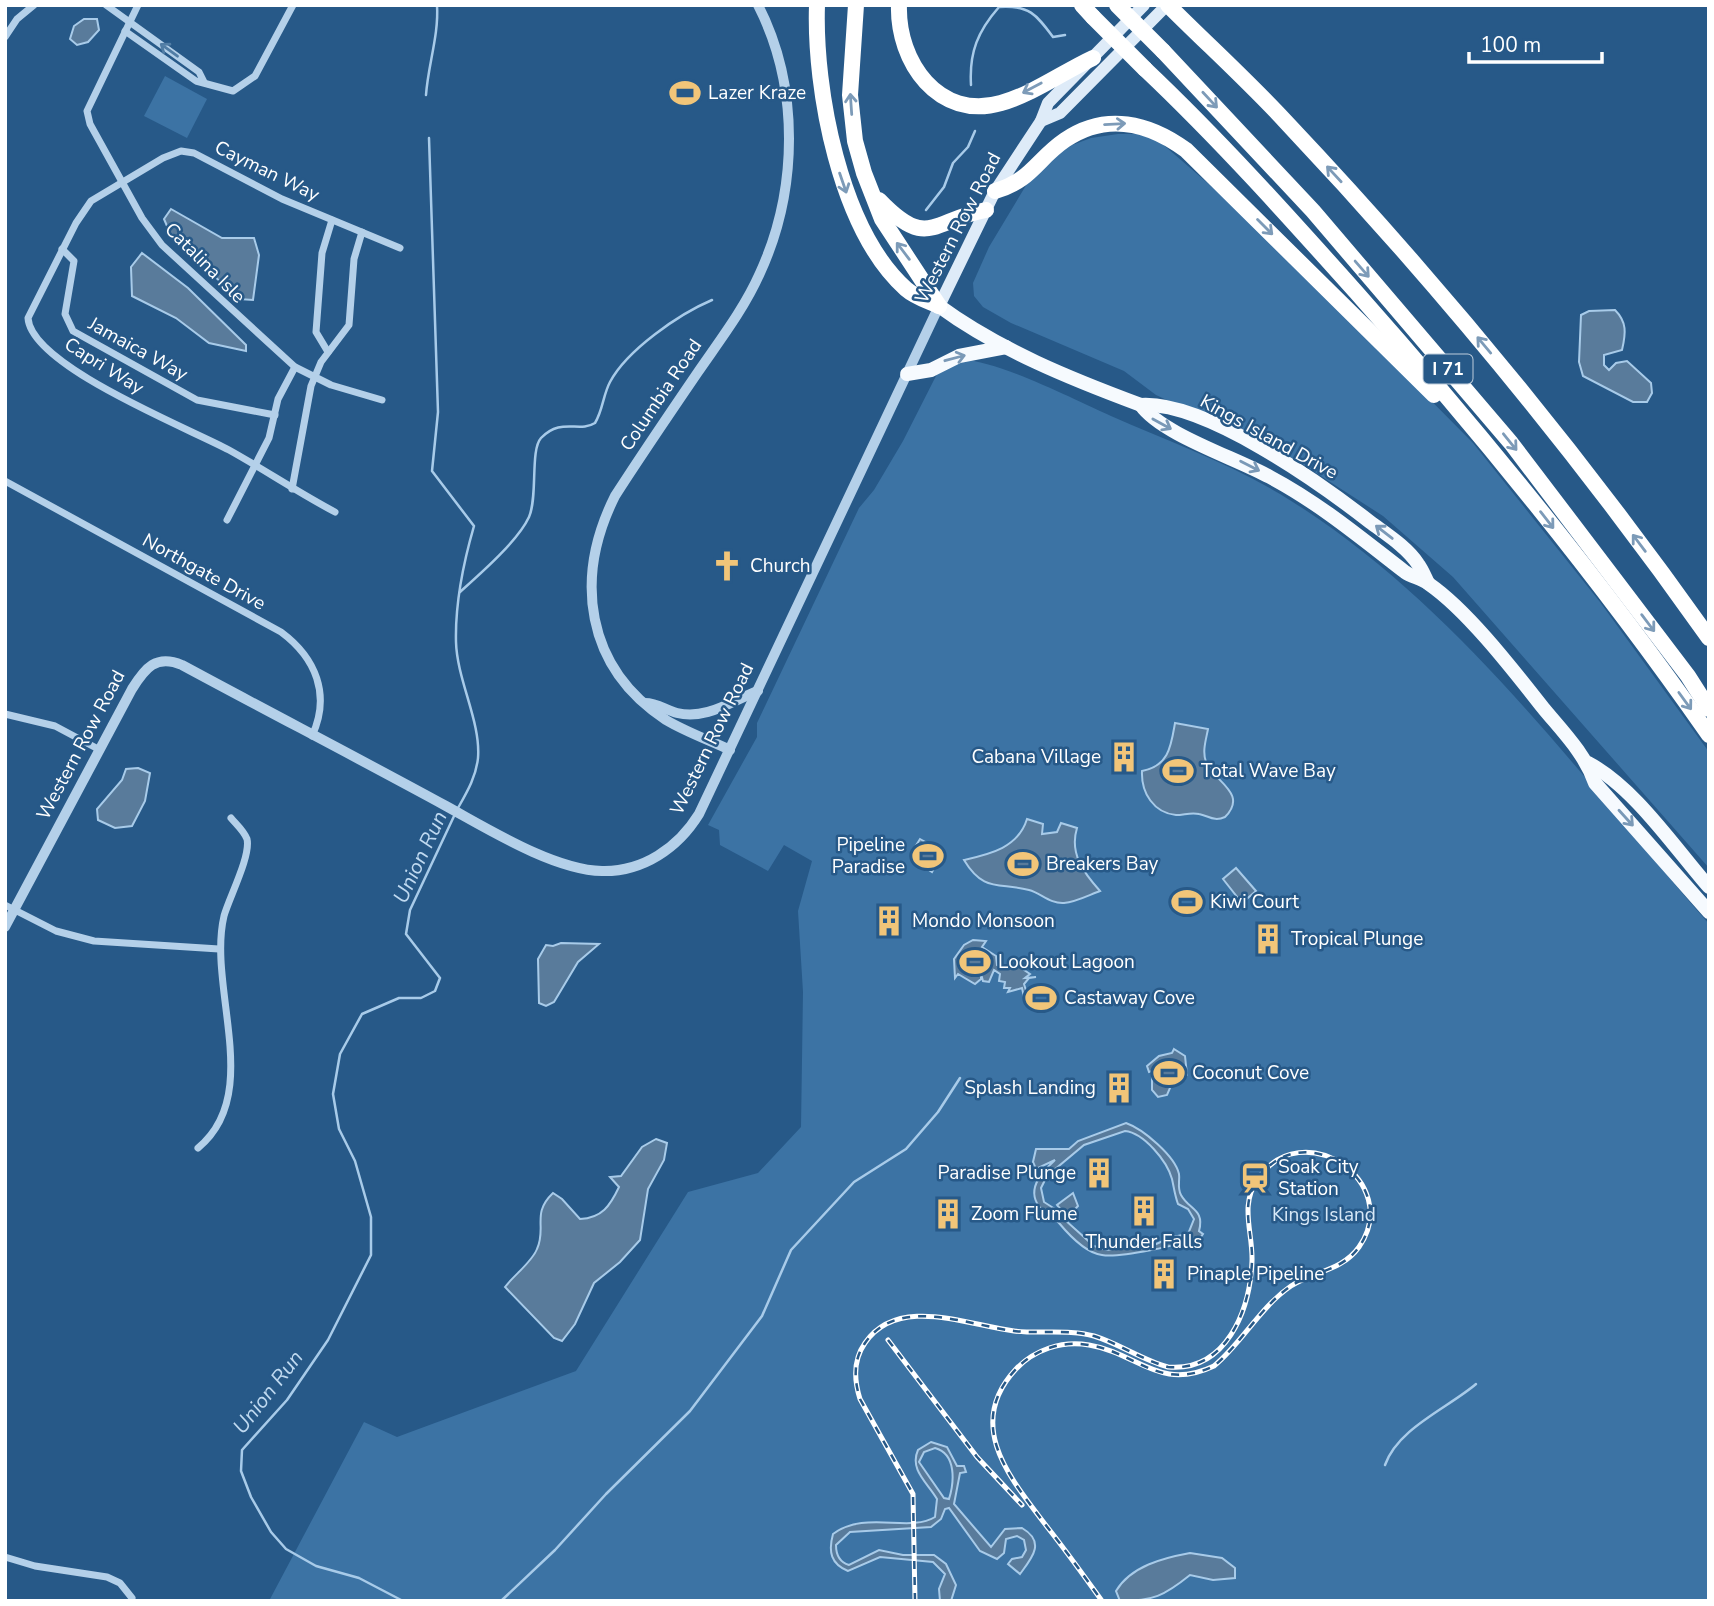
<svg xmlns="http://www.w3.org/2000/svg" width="1714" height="1606" viewBox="0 0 1714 1606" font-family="'Nunito Sans',sans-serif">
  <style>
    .green { fill: #3c73a4 }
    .water { fill: #597b9b; stroke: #a8cbe9; stroke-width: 2; fill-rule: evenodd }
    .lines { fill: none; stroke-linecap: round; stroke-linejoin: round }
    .stream { stroke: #a8cbe9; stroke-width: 2.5 }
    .minor { stroke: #b4d0e9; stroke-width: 7 }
    .tertiary { stroke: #b4d0e9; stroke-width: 10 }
    .secondary { stroke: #deebf8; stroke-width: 12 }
    .primary { stroke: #f6fafe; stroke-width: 14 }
    .motorway { stroke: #fff; stroke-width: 16 }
    .rail-casing { stroke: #fff; stroke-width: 5 }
    .rail { stroke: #275988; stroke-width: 2.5; stroke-dasharray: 8; stroke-linecap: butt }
    .motorway-bridge { stroke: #fff; stroke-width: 16 }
    .oneway { stroke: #517da5 }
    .oneway2 { stroke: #7d9bb8 }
    .oneway3 { stroke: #7a99b7 }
    .labels { text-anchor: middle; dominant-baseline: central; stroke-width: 5; stroke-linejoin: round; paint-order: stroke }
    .shield { fill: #275988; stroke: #becddb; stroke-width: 2 }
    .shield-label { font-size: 18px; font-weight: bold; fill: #fff }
    .poi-label { font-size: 19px; fill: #fff; stroke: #275988; text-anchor: start }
    .street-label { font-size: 19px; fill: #fff; stroke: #275988 }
    .park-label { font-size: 19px; fill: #d7e8f7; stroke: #275988 }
    .water-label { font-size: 21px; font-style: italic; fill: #bfd9f0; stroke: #275988 }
  </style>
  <rect width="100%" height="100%" fill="#275988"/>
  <g class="green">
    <polygon points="165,76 207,99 187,138 144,116"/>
    <polygon points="1118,134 1138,134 1159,141 1263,231 1473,443 1600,602 1709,752 1709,868 1453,577 1383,516 1296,460 1156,395 1124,371 1011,323 983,307 974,296 973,283 989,247 1037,167 1059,150 1091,138"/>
    <path d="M963,360c34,0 114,41 148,56 56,25 116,46 169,78 174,105 297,279 429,430v677h-1440l95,-179 33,15 179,-66 112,-179 70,-19 43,-46 2,-135 -5,-81 14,-50 -28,-16 -16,26 -48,-26 -1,-15 -11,-5 49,-88v-14l102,-215 15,-18 29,-49 34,-67z"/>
  </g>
  <g class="water">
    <polygon points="84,19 97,19 99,30 88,42 77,45 70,39 74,26"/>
    <polygon points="171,209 222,238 254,238 259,255 253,300 239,299 198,261 191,247 170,233 164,219"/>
    <polygon points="142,253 188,288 246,345 246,351 209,343 176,318 132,296 131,267"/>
    <path d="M1615,310c12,12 11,23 7,40l-18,5v10l5,5 7,-7 11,-2 24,22 1,10 -5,9h-14l-50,-26 -4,-14 2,-47 8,-4z"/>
    <path d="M1175,723l33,6c-2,11 -6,22 -2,33 7,19 43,31 19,55 -11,5 -16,-1 -26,-3 -8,-2 -15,1 -23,1 -22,-2 -35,-22 -34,-44 27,-5 29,-25 33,-48z"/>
    <polygon points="138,768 150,773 145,801 132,826 115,828 98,820 97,809 122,780 126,769"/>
    <path d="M1027,819l16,5 -1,10 15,-2 4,-9 16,5c-8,26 7,45 23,63 -11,4 -24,11 -36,12 -14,1 -23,-10 -35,-13 -30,-8 -45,3 -65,-30 26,-6 54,-12 63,-41z"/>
    <polygon points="920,839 943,852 932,872 914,860 920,852 915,847"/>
    <polygon points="1236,868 1256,891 1242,903 1223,879"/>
    <polygon points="973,940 986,941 982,947 996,956 997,965 1003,968 1018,966 1030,974 1025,978 1036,977 1029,978 1024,984 1028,997 1024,997 1022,988 1008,992 1010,988 1004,988 1005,982 999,981 1000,974 994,970 989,982 983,981 981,974 981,979 975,984 958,974 955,978 954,959 964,945"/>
    <polygon points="561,943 599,944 578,962 554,1002 546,1006 539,1003 538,959 546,945 553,946"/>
    <polygon points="1174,1049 1185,1056 1187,1075 1180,1083 1177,1079 1173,1081 1167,1095 1158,1097 1152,1090 1152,1071 1149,1072 1147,1066 1159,1056 1172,1053"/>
    <path d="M1126,1123c17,6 49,33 53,51 1,6 -2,14 2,21 8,15 24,14 18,36l4,3 -5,7 -5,-3c-10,7 -74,20 -91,17 -16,-2 -33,-20 -43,-32 -5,-6 -12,-7 -17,-13 -18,-19 -1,-37 13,-50l-19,9 -3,-7 3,-13h33l9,-8zM1125,1131c19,2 42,30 47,48 2,9 3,17 6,25l10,5 6,10 -6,15 -16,3 -18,8h-21l-26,5 -13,-4 -29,-26 13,-14 -5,-13 -16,12 9,11 -22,-14 -3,-14 6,-12 37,-31z"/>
    <path d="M656,1139l11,4 -3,17 -16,29 -8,51 -20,22 -26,21 -19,41 -13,17 -8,-3 -49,-51c9,-12 27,-25 32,-38 10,-22 -6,-35 16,-56l9,6 18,20c22,-1 30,-13 39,-32l-9,-10 11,-1 21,-29z"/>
    <path d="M931,1442l16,5 10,19h7l2,6 -6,1 -6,31 37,43 14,-18 17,-1c24,14 10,30 -2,46l-12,-10 4,-5 10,-2 4,-7 -2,-10 -7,-4 -11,3 -2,14 -7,6 -17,-8 -31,-43 -4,1 -4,10 -10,8 -81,5 -14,13c0,9 3,17 13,20l30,-15 24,5h31l12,9 10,21 -5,16h-11l-1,-12 6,-15 -12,-12 -53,-5 -32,14c-17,-7 -20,-19 -15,-37 32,-24 76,-1 102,-17l2,-18c-9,-16 -28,-29 -19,-49zM935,1448c22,6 19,35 14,51l-5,-1 -25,-36 5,-10z"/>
    <path d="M1190,1553l32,5 13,10v10l-22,2 -23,-5c-26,21 -37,26 -70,26l-4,-10c15,-25 47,-33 74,-38z"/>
  </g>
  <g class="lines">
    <g class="stream">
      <path d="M971,85c-2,-33 7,-54 28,-78 30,-2 37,7 54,30l12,-2"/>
      <path d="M426,95c2,-30 13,-60 11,-90"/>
      <path d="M429,138l9,274 -6,59 42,55c-11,38 -19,76 -18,116 1,38 25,80 22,116 -2,19 -11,34 -20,50"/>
      <polyline points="926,210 944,187 953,163 968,147 975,131"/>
      <path d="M460,592c20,-18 58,-51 69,-75 9,-20 1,-67 12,-79 20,-21 38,-5 54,-15 8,-13 8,-28 15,-41 17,-32 69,-68 102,-82"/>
      <path d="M1385,1465c13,-37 63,-57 91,-81"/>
      <polyline points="403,1601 359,1578 316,1566 286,1549 271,1532 251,1497 241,1471 242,1450 287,1400 328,1340 371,1255 371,1217 355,1161 339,1129 333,1094 340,1054 362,1014 399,998 421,998 435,991 440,978 406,934 410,910 455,814"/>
      <polyline points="501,1601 555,1550 606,1494 690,1411 762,1316 791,1250 854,1182 906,1149 938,1112 960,1078"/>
    </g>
    <g class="minor">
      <polyline points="106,5 199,72 204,82"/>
      <polyline points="138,5 87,111 90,124 142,218 162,245 295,367 331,385 382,400"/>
      <polyline points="125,31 196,81 233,91 255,76 293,5"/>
      <polyline points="5,37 17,19 34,5"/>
      <polyline points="62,249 74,261 65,314 73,331 197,400 275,415"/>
      <polyline points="328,352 316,332 322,253 332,220"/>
      <path d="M5,481l276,151c35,26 50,63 31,104"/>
      <polyline points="292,489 311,386 321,362 349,325 354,259 362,232"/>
      <path d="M335,512c-36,-19 -70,-42 -106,-62 -41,-22 -198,-84 -201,-132l48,-95 15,-22 72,-43 18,-7 13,2 88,46 118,49"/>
      <polyline points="227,520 269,438 278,399 295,367"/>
      <polyline points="5,714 55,726 100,750"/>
      <polyline points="5,905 56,931 94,941 219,949"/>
      <path d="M198,1148c66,-54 9,-160 26,-232 5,-18 27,-60 23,-77 -3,-8 -11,-15 -16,-21"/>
      <polyline points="5,1557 35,1566 107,1577 120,1583 132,1598"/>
    </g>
    <g class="tertiary">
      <path d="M645,703c13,0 20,7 32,10 30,7 54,-12 81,-22"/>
      <path d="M730,750c-21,-10 -44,-18 -64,-30 -81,-53 -92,-142 -51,-224 27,-42 55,-83 83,-124 22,-32 46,-63 62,-99 38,-83 40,-186 -2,-268"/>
      <path d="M5,927l127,-238c13,-21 24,-35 50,-24 87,47 176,93 264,141 42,23 108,64 156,65 41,1 76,-23 97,-57l240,-508"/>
    </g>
    <g class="secondary">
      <polyline points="1041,121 1060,113 1167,5"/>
      <polyline points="939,306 995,191 1041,121 1048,103 1144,5"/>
    </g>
    <g class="primary">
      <path d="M939,306c60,44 132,73 202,99 64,-4 179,78 229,117 16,12 37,25 48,42 4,5 7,13 10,19"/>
      <polyline points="907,374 931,370 959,356 1006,347"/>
      <path d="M1141,405c20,29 95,53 129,72 49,26 91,61 135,95 7,5 17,6 24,12 39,27 85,87 115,125 20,24 41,45 51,74l114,129"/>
      <path d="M1588,763c46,24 86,84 121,124"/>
    </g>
    <g class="motorway">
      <path d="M817,5c-3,84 23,225 89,284 9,8 22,12 33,17"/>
      <polyline points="856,5 850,95 855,141 864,173 882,219 939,306"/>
      <path d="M899,5c-2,57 40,116 102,98 32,-9 62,-31 92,-45"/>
      <polyline points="1082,5 1093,17"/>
      <path d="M1168,5c39,39 80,76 117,116 153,162 295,335 424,517"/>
      <polyline points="1163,51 1313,211 1511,443 1688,676 1709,709"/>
      <path d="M1145,69c75,71 143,147 211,223 125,141 245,288 353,443"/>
      <path d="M995,191c36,-10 42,-32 70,-51 41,-28 84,-17 121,10l248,245"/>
      <path d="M879,200c49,51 53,20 107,10"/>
    </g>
    <g class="rail-casing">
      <g id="rail">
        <polyline points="888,1340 977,1457 1022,1505"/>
        <path d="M915,1601l-2,-107 -53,-95c-6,-19 -7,-39 5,-56 33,-48 102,-18 149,-12 26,3 56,-2 80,5 26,8 48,24 74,31 58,5 82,-56 84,-106 1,-29 -13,-56 6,-82 44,-66 146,3 101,68 -17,24 -45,24 -68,39 -31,21 -49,57 -77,80 -55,26 -76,-13 -125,-21 -27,-5 -55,5 -73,24 -53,57 -4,111 32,159 19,24 36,48 54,73"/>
      </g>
    </g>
    <use href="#rail" class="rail"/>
    <g class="motorway-bridge">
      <polyline points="1117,5 1163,51"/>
      <polyline points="1093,17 1145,69"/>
    </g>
  </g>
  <defs><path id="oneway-shaft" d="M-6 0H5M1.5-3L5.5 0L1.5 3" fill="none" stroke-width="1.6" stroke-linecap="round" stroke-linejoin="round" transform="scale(1.75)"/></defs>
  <use class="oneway" href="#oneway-shaft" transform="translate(169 50) rotate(-144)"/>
  <g class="oneway2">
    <use href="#oneway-shaft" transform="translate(1032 88) rotate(152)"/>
    <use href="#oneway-shaft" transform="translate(1210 100) rotate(47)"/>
    <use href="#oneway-shaft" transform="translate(851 104) rotate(-94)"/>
    <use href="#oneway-shaft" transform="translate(1115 124) rotate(-3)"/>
    <use href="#oneway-shaft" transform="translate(1334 174) rotate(-133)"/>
    <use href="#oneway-shaft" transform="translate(843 183) rotate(71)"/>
    <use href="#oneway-shaft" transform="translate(1265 227) rotate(45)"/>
    <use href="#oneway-shaft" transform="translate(903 251) rotate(-127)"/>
    <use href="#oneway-shaft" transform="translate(1362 269) rotate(49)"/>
    <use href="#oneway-shaft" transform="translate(1484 345) rotate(-130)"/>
    <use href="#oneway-shaft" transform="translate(1510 442) rotate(51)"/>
    <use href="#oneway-shaft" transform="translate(1547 520) rotate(52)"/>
    <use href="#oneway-shaft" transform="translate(1639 543) rotate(-127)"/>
    <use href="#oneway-shaft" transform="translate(1648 623) rotate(53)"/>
    <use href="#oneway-shaft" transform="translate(1685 701) rotate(54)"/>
  </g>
  <g class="oneway3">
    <use href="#oneway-shaft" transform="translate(955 358) rotate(-15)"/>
    <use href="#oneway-shaft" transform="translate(1162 424) rotate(29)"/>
    <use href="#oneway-shaft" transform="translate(1250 466) rotate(27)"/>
    <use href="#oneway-shaft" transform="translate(1384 532) rotate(-142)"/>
    <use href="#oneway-shaft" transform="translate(1626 818) rotate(48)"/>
  </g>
  <defs>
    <g id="stadium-bare" transform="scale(2.415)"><path d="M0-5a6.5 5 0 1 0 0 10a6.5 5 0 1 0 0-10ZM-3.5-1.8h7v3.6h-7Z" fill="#f1c579" stroke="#275988" stroke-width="2.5" paint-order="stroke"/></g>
    <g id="church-bare" transform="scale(2.415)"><path d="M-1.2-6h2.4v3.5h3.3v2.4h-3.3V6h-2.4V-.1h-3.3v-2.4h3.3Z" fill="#f1c579" stroke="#275988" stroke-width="2.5" paint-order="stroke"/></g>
    <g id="building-bare" transform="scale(2.415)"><path d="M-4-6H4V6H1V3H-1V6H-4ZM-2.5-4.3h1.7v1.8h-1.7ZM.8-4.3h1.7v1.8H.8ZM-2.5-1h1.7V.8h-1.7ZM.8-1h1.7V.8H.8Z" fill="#f1c579" stroke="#275988" stroke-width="2.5" paint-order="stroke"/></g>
    <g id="station-bare" transform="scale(2.415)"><path d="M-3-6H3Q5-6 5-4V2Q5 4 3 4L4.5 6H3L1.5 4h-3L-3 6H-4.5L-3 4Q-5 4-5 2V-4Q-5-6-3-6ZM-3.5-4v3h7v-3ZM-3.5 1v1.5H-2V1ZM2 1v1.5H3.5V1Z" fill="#f1c579" stroke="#275988" stroke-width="2.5" paint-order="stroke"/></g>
  </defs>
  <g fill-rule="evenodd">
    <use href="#stadium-bare" x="685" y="93"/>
    <use href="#church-bare" x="727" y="566"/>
    <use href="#building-bare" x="1124" y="757"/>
    <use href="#stadium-bare" x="1178" y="771"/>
    <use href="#stadium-bare" x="928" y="856"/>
    <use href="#stadium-bare" x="1023" y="864"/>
    <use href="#stadium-bare" x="1187" y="902"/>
    <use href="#building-bare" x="889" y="921"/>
    <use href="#building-bare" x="1268" y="939"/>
    <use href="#stadium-bare" x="975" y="962"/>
    <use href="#stadium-bare" x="1041" y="998"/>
    <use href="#stadium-bare" x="1169" y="1073"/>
    <use href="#building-bare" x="1119" y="1088"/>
    <use href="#building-bare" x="1099" y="1173"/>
    <use href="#station-bare" x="1255" y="1178"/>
    <use href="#building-bare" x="1144" y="1211"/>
    <use href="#building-bare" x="948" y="1214"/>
    <use href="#building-bare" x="1164" y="1274"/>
  </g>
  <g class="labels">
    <rect class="shield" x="1423.5" y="354.5" width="49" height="29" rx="5"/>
    <g class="shield-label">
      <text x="1448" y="369">I 71</text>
    </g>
    <g class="poi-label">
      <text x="708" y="93">Lazer Kraze</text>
      <text x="750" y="566">Church</text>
      <text x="1101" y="757" text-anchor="end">Cabana Village</text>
      <text x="1201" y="771">Total Wave Bay</text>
      <text x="905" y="845" text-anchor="end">Pipeline<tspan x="905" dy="22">Paradise</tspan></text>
      <text x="1046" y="864">Breakers Bay</text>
      <text x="1210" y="902">Kiwi Court</text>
      <text x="912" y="921">Mondo Monsoon</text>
      <text x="1291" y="939">Tropical Plunge</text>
      <text x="998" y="962">Lookout Lagoon</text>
      <text x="1064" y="998">Castaway Cove</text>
      <text x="1192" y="1073">Coconut Cove</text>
      <text x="1096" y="1088" text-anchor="end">Splash Landing</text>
      <text x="1278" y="1167">Soak City<tspan x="1278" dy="22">Station</tspan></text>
      <text x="1076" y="1173" text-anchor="end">Paradise Plunge</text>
      <text x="971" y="1214">Zoom Flume</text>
      <text x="1144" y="1242" text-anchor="middle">Thunder Falls</text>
      <text x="1187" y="1274">Pinaple Pipeline</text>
    </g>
    <g class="street-label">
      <text transform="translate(267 171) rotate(26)">Cayman Way</text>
      <text transform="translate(958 228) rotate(-63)">Western Row Road</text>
      <text transform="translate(205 263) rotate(45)">Catalina Isle</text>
      <text transform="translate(138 349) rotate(29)">Jamaica Way</text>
      <text transform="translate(104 366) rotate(32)">Capri Way</text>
      <text transform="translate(661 395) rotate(-56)">Columbia Road</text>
      <text transform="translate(1269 437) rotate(29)">Kings Island Drive</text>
      <text transform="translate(204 572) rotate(29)">Northgate Drive</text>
      <text transform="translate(712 739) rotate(-64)">Western Row Road</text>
      <text transform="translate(81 745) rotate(-62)">Western Row Road</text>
    </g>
    <g class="park-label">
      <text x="1324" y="1215">Kings Island</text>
    </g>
    <g class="water-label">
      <text transform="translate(420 857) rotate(-65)">Union Run</text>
      <text transform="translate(268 1392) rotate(-52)">Union Run</text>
    </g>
  </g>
  <rect width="1714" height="1606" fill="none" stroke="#ffffff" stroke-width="14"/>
  <path d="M1469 52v10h133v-10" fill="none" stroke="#ffffff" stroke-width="3.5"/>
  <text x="1480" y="52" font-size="21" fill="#ffffff" stroke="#275988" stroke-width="5" paint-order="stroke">100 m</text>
</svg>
